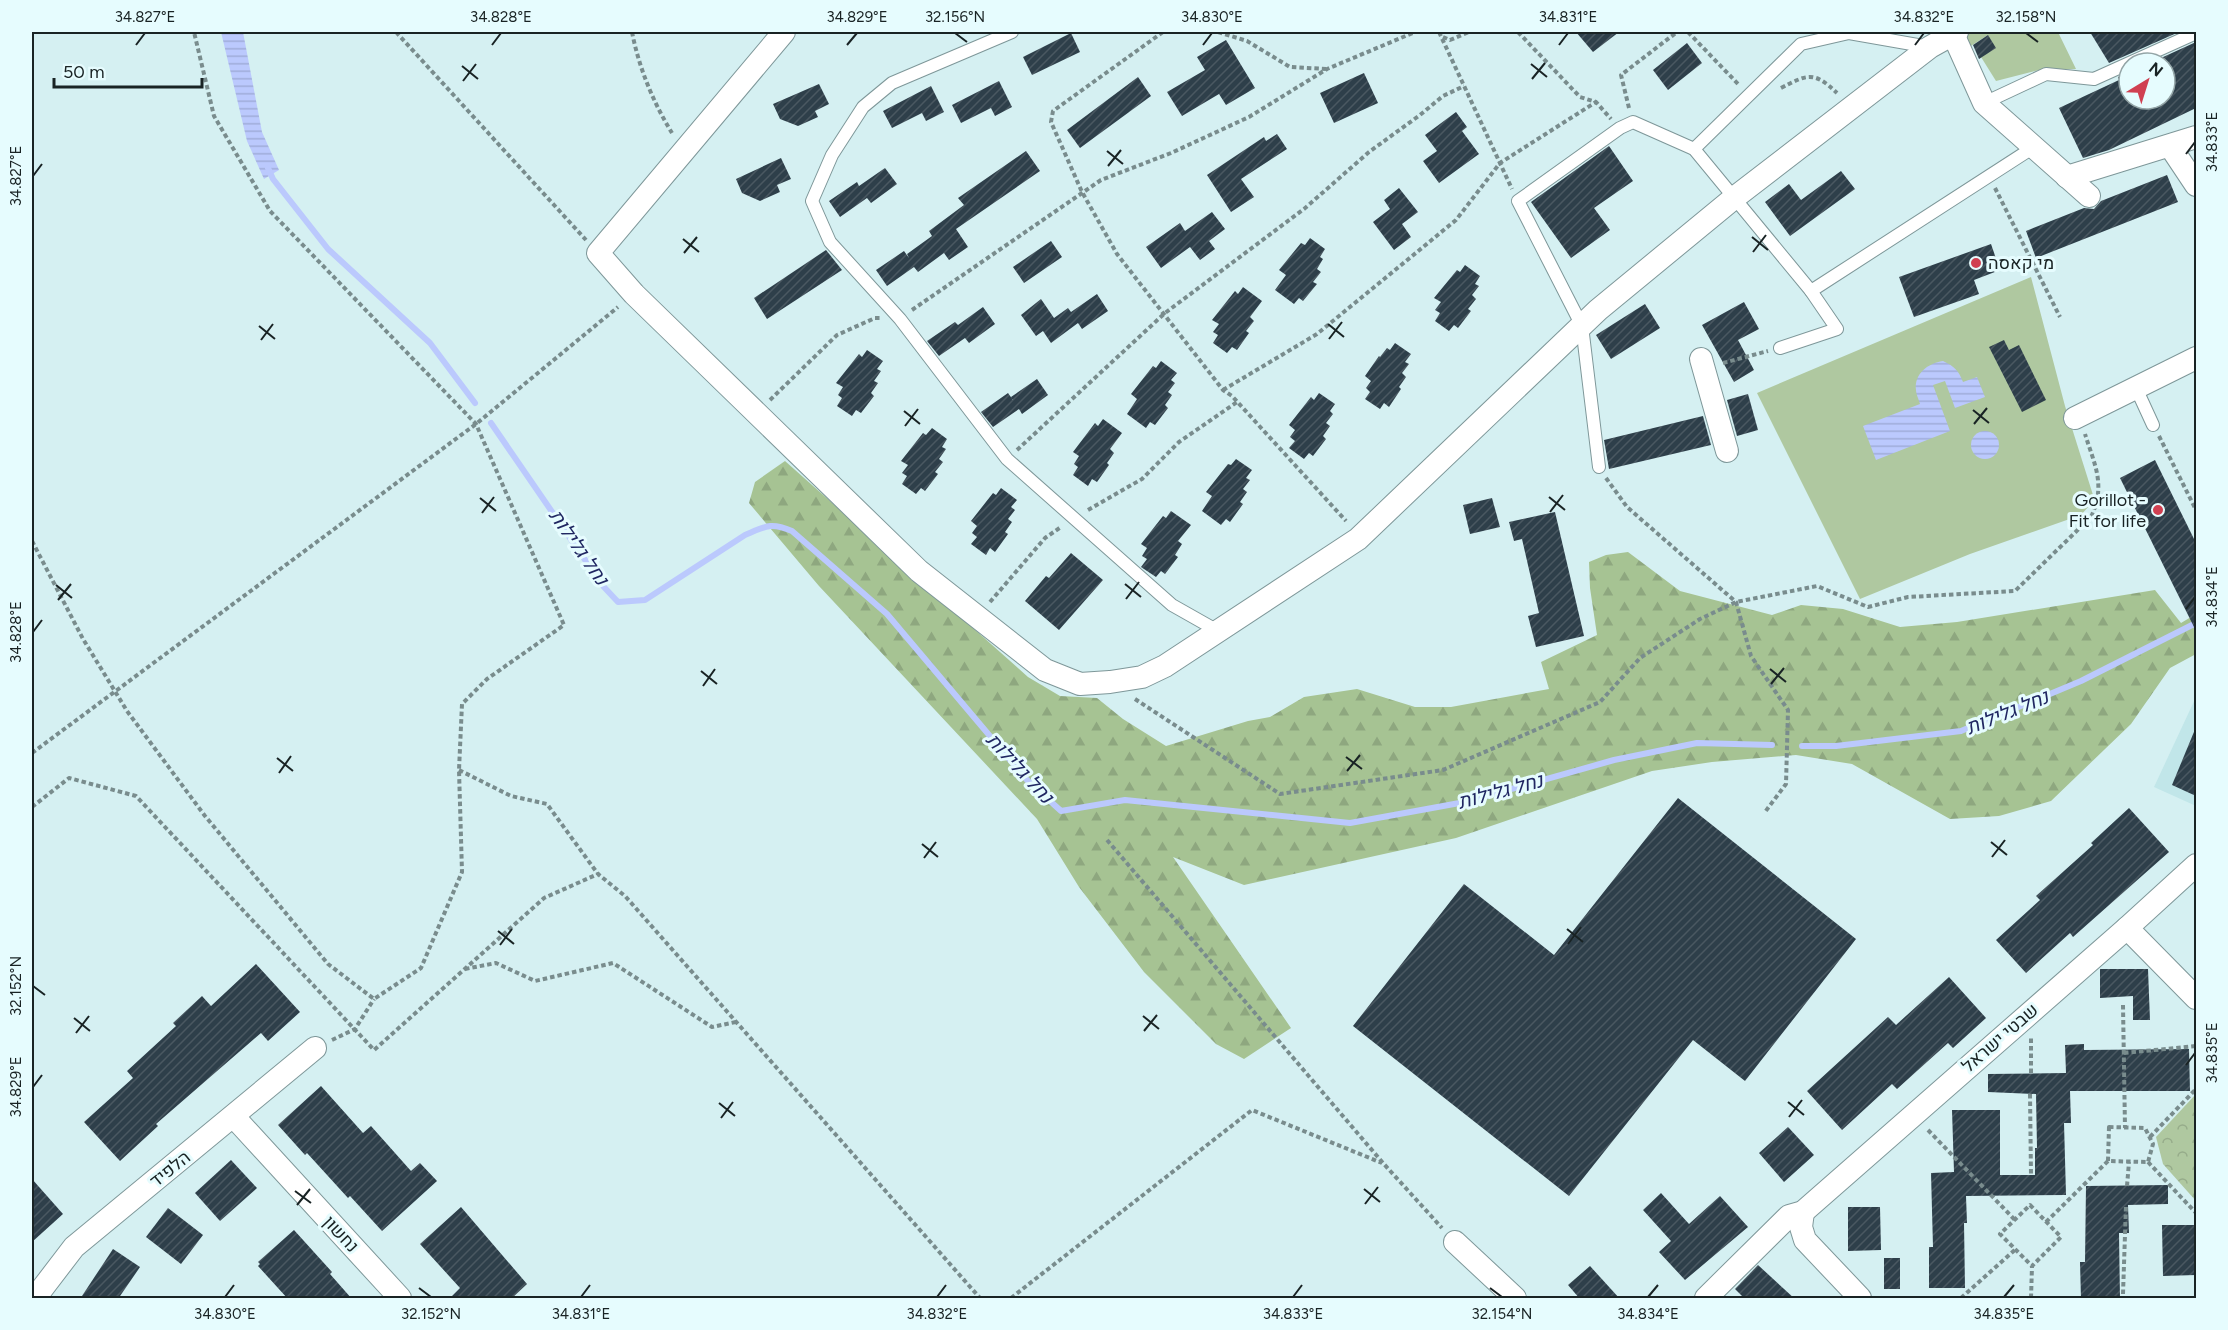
<svg xmlns="http://www.w3.org/2000/svg" width="2228" height="1330" viewBox="0 0 2228 1330" font-family="Figtree,Heebo,sans-serif">
  <style>
    .built { fill: #c1e6e9 }
    .green { fill: #afc8a0 }
    .forest { fill: url(#forest-firs) }
    .park { fill: url(#park-crowns) }
    .water { fill: url(#water-rules) }
    .lines { fill: none; stroke-linecap: round; stroke-linejoin: round }
    .stream { stroke: #bbc9fd; stroke-width: 6 }
    .building { fill: url(#building-hatch) }
    .lane-casing { stroke: #7e9799; stroke-width: 14 }
    .street-casing { stroke: #7e9799; stroke-width: 24 }
    .path { stroke: #798c8d; stroke-width: 4; stroke-dasharray: 4.5 3; stroke-linecap: butt }
    .lane { stroke: #fff; stroke-width: 12 }
    .street { stroke: #fff; stroke-width: 22 }
    .ticks { fill: none; stroke: #192324; stroke-width: 2 }
    .poi-dot { fill: #d04051; stroke: #e6fcfe; stroke-width: 2 }
    .labels { text-anchor: middle; dominant-baseline: central; stroke-width: 6; stroke-linejoin: round; paint-order: stroke }
    .poi-label { font-size: 18px; fill: #192324; stroke: #e6fcfe; text-anchor: start }
    .street-label { font-size: 18px; fill: #192324; stroke: #e6fcfe }
    .water-label { font-size: 20px; font-style: italic; fill: #202762; stroke: #e6fcfe }
    .neatline { fill: none; stroke: #192324; stroke-width: 2 }
    .ticks-label { font-size: 15px; text-anchor: middle; fill: #192324 }
  </style>
  <defs>
    <pattern id="forest-firs" width="22" height="20" patternUnits="userSpaceOnUse" patternTransform="scale(1.5)"><rect width="22" height="20" fill="#a6c393"/><path d="M5 1l3.5 6h-7zM16 11l3.5 6h-7z" fill="#8ea77f"/></pattern>
    <pattern id="park-crowns" width="20" height="18" patternUnits="userSpaceOnUse" patternTransform="scale(1.5)"><rect width="20" height="18" fill="#afc8a0"/><path d="M2 6a3 3 0 1 1 6 0M12 15a3 3 0 1 1 6 0" fill="none" stroke="#96ac8a"/></pattern>
    <pattern id="water-rules" width="6" height="5" patternUnits="userSpaceOnUse" patternTransform="scale(1.5)"><rect width="6" height="5" fill="#bbc9fd"/><path d="M0 2.5h6" fill="none" stroke="#a0acd9"/></pattern>
    <pattern id="building-hatch" width="6" height="6" patternUnits="userSpaceOnUse" patternTransform="scale(1.5)"><rect width="6" height="6" fill="#2e3f4a"/><path d="M-1 1l2-2M0 6l6-6M5 7l2-2" fill="none" stroke="#4a5861"/></pattern>
  </defs>
  <rect width="100%" height="100%" fill="#d5f0f2"/>
  <polygon class="built" points="2196,697 2196,806 2154,787"/>
  <g class="green">
    <polygon points="1971,32 2058,32 2076,69 2039,70 1996,81 1981,57 1988,35 1963,51 1962,38"/>
    <polygon points="2031,277 2065,406 2093,495 2089,506 2081,515 1970,554 1860,599 1757,393"/>
  </g>
  <polygon class="forest" points="785,461 1028,677 1060,696 1097,698 1123,719 1166,746 1248,721 1270,717 1304,697 1357,689 1415,707 1451,707 1549,689 1541,662 1597,635 1590,588 1589,562 1606,555 1628,552 1680,591 1772,615 1801,605 1843,609 1900,627 1957,622 2155,590 2181,623 2196,614 2196,654 2170,668 2131,724 2051,801 1999,816 1950,819 1852,764 1796,755 1712,762 1652,771 1456,838 1244,885 1173,857 1291,1028 1244,1059 1216,1044 1144,972 1079,887 1037,819 819,586 749,503 755,482"/>
  <polygon class="park" points="2196,1094 2196,1201 2163,1164 2156,1137"/>
  <g class="water">
    <polygon points="221,32 243,32 262,132 279,170 264,179 247,141"/>
    <path d="M1943,361c11,5 16,10 20,21l14,-5 8,20 -30,11 -10,-27 -12,4 17,46 -74,29 -13,-34 57,-22c-1,-4 -4,-10 -4,-14 -2,-16 12,-27 27,-29z"/>
    <circle cx="1985" cy="445" r="14"/>
  </g>
  <g class="lines">
    <g class="stream">
      <polyline points="268,168 273,179 328,249 430,343 475,403"/>
      <path d="M491,423l112,163 15,16 27,-2 100,-65c21,-9 26,-13 47,-4l95,83 140,166 34,31 64,-11 225,23 115,-21 149,-42 83,-17 75,2"/>
      <polyline points="1802,746 1836,746 1961,731 2081,681 2196,623"/>
    </g>
  </g>
  <g class="building">
    <polygon points="1576,32 1619,32 1593,52"/>
    <polygon points="2090,32 2179,32 2109,63"/>
    <polygon points="1071,33 1080,52 1032,75 1023,57"/>
    <polygon points="1988,35 1996,48 1979,59 1973,45"/>
    <polygon points="1226,40 1255,88 1226,105 1219,94 1182,116 1167,92 1205,70 1197,57"/>
    <polygon points="2196,42 2196,108 2109,150 2083,158 2059,108 2119,80 2118,77 2129,72 2129,99 2165,99 2165,63 2150,63"/>
    <polygon points="1687,43 1702,63 1668,90 1653,70"/>
    <polygon points="1364,73 1378,103 1334,123 1320,93"/>
    <polygon points="1138,77 1151,96 1080,148 1067,130"/>
    <polygon points="999,81 1012,107 995,116 991,108 961,123 952,105"/>
    <polygon points="819,84 829,104 815,111 818,117 798,126 780,119 773,104"/>
    <polygon points="931,86 944,112 926,121 922,113 892,128 883,111"/>
    <polygon points="1456,112 1467,127 1462,131 1479,154 1439,183 1423,161 1437,151 1425,135"/>
    <polygon points="1277,134 1287,149 1241,179 1254,197 1231,212 1207,175 1264,137 1266,141"/>
    <polygon points="1609,146 1633,181 1594,208 1610,230 1571,258 1531,202"/>
    <polygon points="1026,151 1040,171 956,229 968,247 949,260 944,253 918,272 914,267 887,286 876,270 904,251 909,258 907,254 932,236 929,231 964,205 958,198"/>
    <polygon points="781,158 791,179 777,185 780,192 760,201 742,193 736,179"/>
    <polygon points="885,168 897,184 871,203 867,198 840,217 829,201 857,182 859,186"/>
    <polygon points="1841,171 1855,189 1790,236 1765,202 1789,184 1801,200"/>
    <polygon points="2167,175 2178,202 2036,258 2026,231 2084,208 2094,209 2101,201"/>
    <polygon points="1399,188 1418,212 1402,224 1411,237 1394,250 1373,222 1390,209 1384,200"/>
    <polygon points="1212,212 1225,229 1209,241 1215,249 1200,260 1190,247 1161,268 1146,247 1180,223 1185,231"/>
    <polygon points="1310,238 1325,249 1320,257 1323,259 1317,269 1321,272 1313,282 1317,284 1303,301 1299,298 1294,304 1275,290 1286,275 1279,270 1301,243 1305,245"/>
    <polygon points="1051,241 1062,257 1024,283 1013,267"/>
    <polygon points="1991,244 2000,270 1974,280 1979,294 1914,317 1899,277"/>
    <polygon points="826,250 842,270 767,319 754,298"/>
    <polygon points="1465,265 1480,276 1475,284 1479,286 1472,295 1476,299 1468,309 1471,311 1458,328 1454,325 1449,331 1435,321 1440,313 1435,310 1441,302 1434,298 1457,270 1460,272"/>
    <polygon points="1243,287 1262,301 1250,317 1254,321 1246,331 1249,333 1237,350 1232,347 1227,353 1213,343 1218,335 1213,332 1219,324 1212,320 1235,291 1238,294"/>
    <polygon points="1097,294 1108,311 1082,329 1078,323 1051,343 1043,331 1036,336 1021,315 1041,299 1054,318 1068,308 1071,312"/>
    <polygon points="1744,302 1759,329 1738,340 1754,370 1734,382 1702,325"/>
    <polygon points="1645,304 1660,328 1611,359 1596,335"/>
    <polygon points="983,307 995,324 969,343 965,338 939,356 927,341 955,322 958,325"/>
    <polygon points="2004,340 2009,350 2019,345 2046,400 2022,412 1989,347"/>
    <polygon points="1395,343 1411,354 1405,362 1409,364 1402,373 1406,377 1399,387 1401,389 1389,407 1384,403 1380,409 1365,399 1370,392 1366,388 1371,381 1365,376 1379,356 1380,357 1387,348 1390,350"/>
    <polygon points="867,350 883,361 877,369 881,371 874,381 878,383 871,393 874,396 861,413 856,410 852,416 837,406 842,398 838,395 843,387 836,383 859,354 862,357"/>
    <polygon points="1161,361 1177,373 1171,380 1175,383 1168,392 1172,395 1165,405 1168,408 1155,425 1150,422 1146,428 1127,414 1137,399 1131,394 1153,366 1156,368"/>
    <polygon points="1037,379 1048,395 1022,414 1019,409 993,427 981,412 1008,393 1013,400 1011,397"/>
    <polygon points="1319,393 1335,404 1330,411 1333,414 1326,423 1330,426 1323,436 1326,439 1313,456 1309,453 1304,459 1289,448 1295,441 1290,437 1295,430 1289,425 1311,397 1314,400"/>
    <polygon points="1748,394 1758,430 1737,436 1727,400"/>
    <polygon points="1703,416 1711,445 1609,469 1604,440"/>
    <polygon points="1103,419 1122,433 1110,449 1114,453 1107,463 1109,465 1097,482 1092,479 1088,486 1073,475 1078,467 1074,464 1079,456 1073,452 1095,423 1098,426"/>
    <polygon points="932,428 947,439 942,447 946,449 939,459 943,462 935,472 938,474 925,491 921,488 916,494 902,484 907,476 902,473 908,465 901,461 923,433 926,435"/>
    <polygon points="1236,459 1252,470 1246,478 1250,480 1243,489 1247,492 1240,502 1243,504 1230,522 1226,519 1221,525 1202,511 1212,496 1206,492 1228,464 1231,465"/>
    <polygon points="2155,460 2196,543 2196,631 2120,478"/>
    <polygon points="1001,488 1017,500 1011,507 1015,510 1008,519 1012,522 1005,532 1008,534 995,552 990,548 986,555 971,544 977,537 972,533 977,526 971,521 993,493 996,495"/>
    <polygon points="1492,498 1500,527 1470,534 1463,505"/>
    <polygon points="1171,511 1191,525 1178,541 1182,544 1175,555 1178,557 1165,574 1161,571 1156,577 1141,567 1147,559 1142,556 1147,548 1141,544 1163,516 1166,518"/>
    <polygon points="1555,512 1584,636 1536,647 1528,616 1539,613 1522,539 1514,541 1509,522"/>
    <polygon points="1071,553 1103,580 1059,630 1025,601 1046,576 1049,578"/>
    <polygon points="2196,727 2196,796 2172,785"/>
    <polygon points="1678,798 1856,939 1745,1081 1693,1040 1569,1196 1353,1026 1464,884 1554,955"/>
    <polygon points="2129,808 2169,852 2073,937 2070,933 2026,973 1996,940 2040,900 2036,896 2093,845 2091,843"/>
    <polygon points="256,964 300,1012 268,1041 261,1033 156,1124 158,1126 120,1161 84,1122 133,1078 127,1071 176,1026 173,1023 202,996 211,1006"/>
    <polygon points="2100,969 2148,969 2150,1020 2133,1020 2133,996 2100,998"/>
    <polygon points="1949,977 1986,1018 1953,1048 1948,1043 1897,1089 1892,1084 1842,1130 1807,1091 1888,1017 1896,1025"/>
    <polygon points="2084,1044 2084,1050 2189,1049 2190,1091 2070,1091 2071,1123 2064,1123 2066,1195 1966,1196 1967,1223 1964,1223 1965,1288 1929,1288 1929,1247 1933,1247 1931,1173 1954,1172 1952,1110 2000,1110 2000,1175 2035,1175 2035,1148 2037,1148 2036,1094 1988,1092 1988,1074 2066,1073 2065,1045"/>
    <polygon points="321,1086 363,1133 371,1126 411,1171 420,1163 437,1181 382,1231 350,1196 348,1198 307,1153 305,1155 278,1125"/>
    <polygon points="1788,1127 1814,1155 1784,1182 1759,1153"/>
    <polygon points="231,1160 257,1188 220,1221 195,1193"/>
    <polygon points="32,1179 63,1214 32,1242"/>
    <polygon points="2168,1185 2168,1204 2128,1205 2129,1233 2119,1233 2120,1299 2081,1299 2080,1262 2085,1262 2086,1186"/>
    <polygon points="1661,1193 1689,1224 1720,1196 1748,1227 1685,1280 1659,1252 1671,1241 1643,1210"/>
    <polygon points="461,1207 527,1284 511,1299 449,1299 460,1288 420,1244"/>
    <polygon points="1848,1207 1880,1207 1881,1250 1848,1251"/>
    <polygon points="168,1208 203,1235 181,1264 146,1237"/>
    <polygon points="2162,1225 2196,1225 2196,1275 2163,1276"/>
    <polygon points="294,1230 332,1272 330,1274 352,1299 288,1299 258,1266 260,1264 258,1262"/>
    <polygon points="113,1249 140,1267 118,1299 80,1299"/>
    <rect x="1884" y="1258" width="16" height="31"/>
    <polygon points="1758,1265 1795,1299 1745,1299 1735,1289"/>
    <polygon points="1590,1266 1620,1299 1580,1299 1568,1285"/>
  </g>
  <g class="lines">
    <g class="lane-casing">
      <g id="lane">
        <polyline points="1012,32 892,83 863,107 832,155 812,201 830,242 900,319 1007,459 1172,605 1218,631"/>
        <polyline points="1984,103 2046,74 2094,79 2196,33"/>
        <polyline points="1694,149 1801,44 1849,33 1929,47"/>
        <polyline points="1780,348 1837,329 1811,291"/>
        <polyline points="2136,388 2153,425"/>
        <polyline points="1599,467 1582,326 1518,201 1620,128 1633,122 1694,149 1811,291 2034,147"/>
      </g>
    </g>
    <g class="street-casing">
      <g id="street">
        <polyline points="784,32 598,253 634,294 919,571 1045,670 1080,684 1110,682 1142,677 1165,666 1358,539 1598,310 1734,198 1930,47 1957,32"/>
        <polyline points="1953,34 1984,103 2089,196"/>
        <polyline points="2170,146 2196,185"/>
        <polyline points="2067,177 2196,137"/>
        <polyline points="1701,359 1727,451"/>
        <polyline points="2075,418 2196,358"/>
        <polyline points="2127,928 2196,998"/>
        <polyline points="234,1117 400,1298"/>
        <polyline points="1803,1212 1801,1227 1805,1240 1860,1298"/>
        <polyline points="1455,1242 1515,1298"/>
        <polyline points="35,1298 74,1247 315,1048"/>
        <polyline points="1706,1298 1789,1216 1803,1212 2127,928 2196,865"/>
      </g>
    </g>
    <g class="path">
      <polyline points="396,32 586,240"/>
      <path d="M632,32c7,36 21,70 40,101"/>
      <polyline points="1163,32 1053,111 1051,122 1082,192 1117,254 1223,390 1232,396 1346,521"/>
      <polyline points="1218,32 1247,41 1290,67 1326,69"/>
      <polyline points="1439,32 1512,189"/>
      <polyline points="1518,32 1580,97 1596,102 1611,119"/>
      <polyline points="1688,32 1739,85"/>
      <polyline points="1443,37 1450,40 1469,32"/>
      <path d="M1781,88c27,-14 33,-17 56,5"/>
      <polyline points="1629,108 1621,75 1677,32"/>
      <polyline points="1995,188 2060,317"/>
      <polyline points="912,310 1101,180 1171,153 1249,117 1327,69 1415,32"/>
      <polyline points="1723,363 1768,351"/>
      <polyline points="1223,390 1317,334 1456,220 1500,163 1596,102"/>
      <polyline points="770,400 837,335 875,318 880,318"/>
      <polyline points="2159,436 2196,510"/>
      <polyline points="1017,450 1165,313 1304,209 1369,152 1420,115 1443,96 1464,86"/>
      <polyline points="1606,478 1627,507 1736,602 1751,656 1788,710 1786,784 1765,812"/>
      <polyline points="1088,510 1142,479 1179,442 1237,402"/>
      <polyline points="32,541 83,639 127,711 205,816 328,964 374,999 421,968 462,872 459,770 462,704 487,679 564,625 476,424 270,211 214,116 194,32"/>
      <polyline points="990,602 1045,538 1061,527"/>
      <path d="M1135,699l145,95 163,-24 157,-68 40,-44 60,-39 36,-17 81,-16 51,21 40,-10 107,-6 76,-74c15,-32 4,-51 -6,-83"/>
      <polyline points="32,753 476,424 618,307"/>
      <polyline points="459,770 511,796 547,804 598,874"/>
      <polyline points="32,807 69,778 136,796 374,1050 544,898 598,874 625,896 980,1298"/>
      <polyline points="1107,840 1383,1163 1442,1228"/>
      <polyline points="465,969 496,963 535,981 613,963 712,1027 736,1022"/>
      <polyline points="2123,1005 2125,1128"/>
      <polyline points="332,1040 355,1029 374,999"/>
      <polyline points="2124,1053 2196,1046"/>
      <polyline points="2031,1073 2031,1038"/>
      <polyline points="2030,1094 2031,1175"/>
      <polygon points="2109,1127 2145,1128 2153,1144 2148,1162 2108,1161"/>
      <polyline points="1928,1130 2015,1220"/>
      <polyline points="2150,1137 2196,1089"/>
      <polyline points="2148,1162 2196,1213"/>
      <polyline points="2127,1186 2129,1162"/>
      <polygon points="2030,1205 2061,1237 2032,1266 2000,1234"/>
      <polyline points="2046,1222 2108,1161"/>
      <polyline points="2123,1294 2126,1205"/>
      <polyline points="1011,1298 1252,1110 1382,1163"/>
      <polyline points="1961,1298 2016,1249"/>
      <polyline points="2031,1298 2032,1266"/>
    </g>
    <use href="#lane" class="lane"/>
    <use href="#street" class="street"/>
  </g>
  <path class="ticks" d="M955,33l12,9M2026,33l12,9M136,45l9,-12M492,45l9,-12M847,45l10,-12M1203,45l9,-12M1559,45l9,-12M1915,45l9,-12M1531,64l16,13M462,66l16,13M1532,79l13,-16M463,81l13,-17M1107,151l16,13M2186,154l9,-12M1108,166l13,-16M33,176l9,-12M1752,237l16,13M683,239l16,13M1753,252l13,-17M684,253l13,-16M1328,324l16,13M259,326l16,13M1329,339l13,-17M261,340l12,-16M1973,410l16,13M904,411l16,13M1974,424l13,-16M905,426l13,-17M1549,497l16,13M480,498l16,13M1550,512l13,-17M482,513l12,-16M1125,584l16,13M56,585l16,13M1126,599l13,-17M58,600l13,-16M2186,609l9,-12M33,632l9,-12M1770,669l16,13M701,671l16,13M1771,684l13,-16M703,686l12,-17M1346,757l16,12M277,758l16,13M1347,771l13,-16M279,773l12,-17M1991,842l16,13M922,844l16,13M1992,857l13,-17M924,858l12,-16M1567,929l16,13M498,931l16,13M1568,944l13,-17M500,945l12,-16M33,986l12,9M1143,1016l16,13M74,1018l16,13M1144,1031l13,-16M76,1033l13,-17M2186,1065l9,-12M33,1087l9,-12M1788,1102l16,13M719,1103l16,13M1789,1117l13,-17M721,1118l12,-16M1364,1189l16,13M295,1191l16,12M1365,1204l13,-17M297,1205l13,-16M419,1288l12,9M1490,1288l12,9M225,1297l9,-12M581,1297l9,-12M937,1297l9,-12M1293,1297l9,-12M1648,1297l10,-12M2004,1297l10,-12"/>
  <g class="poi-dot">
    <circle cx="1976" cy="263" r="6"/>
    <circle cx="2158" cy="510" r="6"/>
  </g>
  <g class="labels">
    <g class="poi-label">
      <text x="1988" y="263">מי קאסה</text>
      <text x="2146" y="500" text-anchor="end">Gorillot -<tspan x="2146" dy="21">Fit for life</tspan></text>
    </g>
    <g class="street-label">
      <text transform="translate(2000 1038) rotate(-41)">שבטי ישראל</text>
      <text transform="translate(170 1169) rotate(-39)">הלפיד</text>
      <text transform="translate(341 1234) rotate(47)">נחשון</text>
    </g>
    <g class="water-label">
      <text transform="translate(579 547) rotate(55)">נחל גלילות</text>
      <text transform="translate(2007 712) rotate(-22)">נחל גלילות</text>
      <text transform="translate(1020 768) rotate(47)">נחל גלילות</text>
      <text transform="translate(1500 791) rotate(-15)">נחל גלילות</text>
    </g>
  </g>
  <rect width="2228" height="1330" fill="none" stroke="#e6fcfe" stroke-width="66"/>
  <g transform="translate(2147 81) rotate(38)"><circle r="28" fill="#e6fcfe" stroke="#94a5a7" stroke-width="1.5"/>
  <path d="M0-4.5L10 22L0 15L-10 22Z" fill="#d04051"/>
  <text y="-9" font-size="16" font-weight="bold" text-anchor="middle" fill="#192324">N</text>
  </g>
  <path d="M54 78v9h148v-9" fill="none" stroke="#192324" stroke-width="3"/>
  <text x="63" y="78" font-size="18" fill="#192324" stroke="#e6fcfe" stroke-width="4.5" paint-order="stroke">50 m</text>
  <rect x="33" y="33" width="2162" height="1264" class="neatline"/>
  <g class="ticks-label">
    <text x="145" y="22">34.827°E</text>
    <text x="501" y="22">34.828°E</text>
    <text x="857" y="22">34.829°E</text>
    <text x="955" y="22">32.156°N</text>
    <text x="1212" y="22">34.830°E</text>
    <text x="1568" y="22">34.831°E</text>
    <text x="1924" y="22">34.832°E</text>
    <text x="2026" y="22">32.158°N</text>
    <text transform="translate(2212 142) rotate(-90)" y="5">34.833°E</text>
    <text transform="translate(16 176) rotate(-90)" y="5">34.827°E</text>
    <text transform="translate(2212 597) rotate(-90)" y="5">34.834°E</text>
    <text transform="translate(16 632) rotate(-90)" y="5">34.828°E</text>
    <text transform="translate(16 986) rotate(-90)" y="5">32.152°N</text>
    <text transform="translate(2212 1053) rotate(-90)" y="5">34.835°E</text>
    <text transform="translate(16 1087) rotate(-90)" y="5">34.829°E</text>
    <text x="225" y="1319">34.830°E</text>
    <text x="431" y="1319">32.152°N</text>
    <text x="581" y="1319">34.831°E</text>
    <text x="937" y="1319">34.832°E</text>
    <text x="1293" y="1319">34.833°E</text>
    <text x="1502" y="1319">32.154°N</text>
    <text x="1648" y="1319">34.834°E</text>
    <text x="2004" y="1319">34.835°E</text>
  </g>
</svg>
